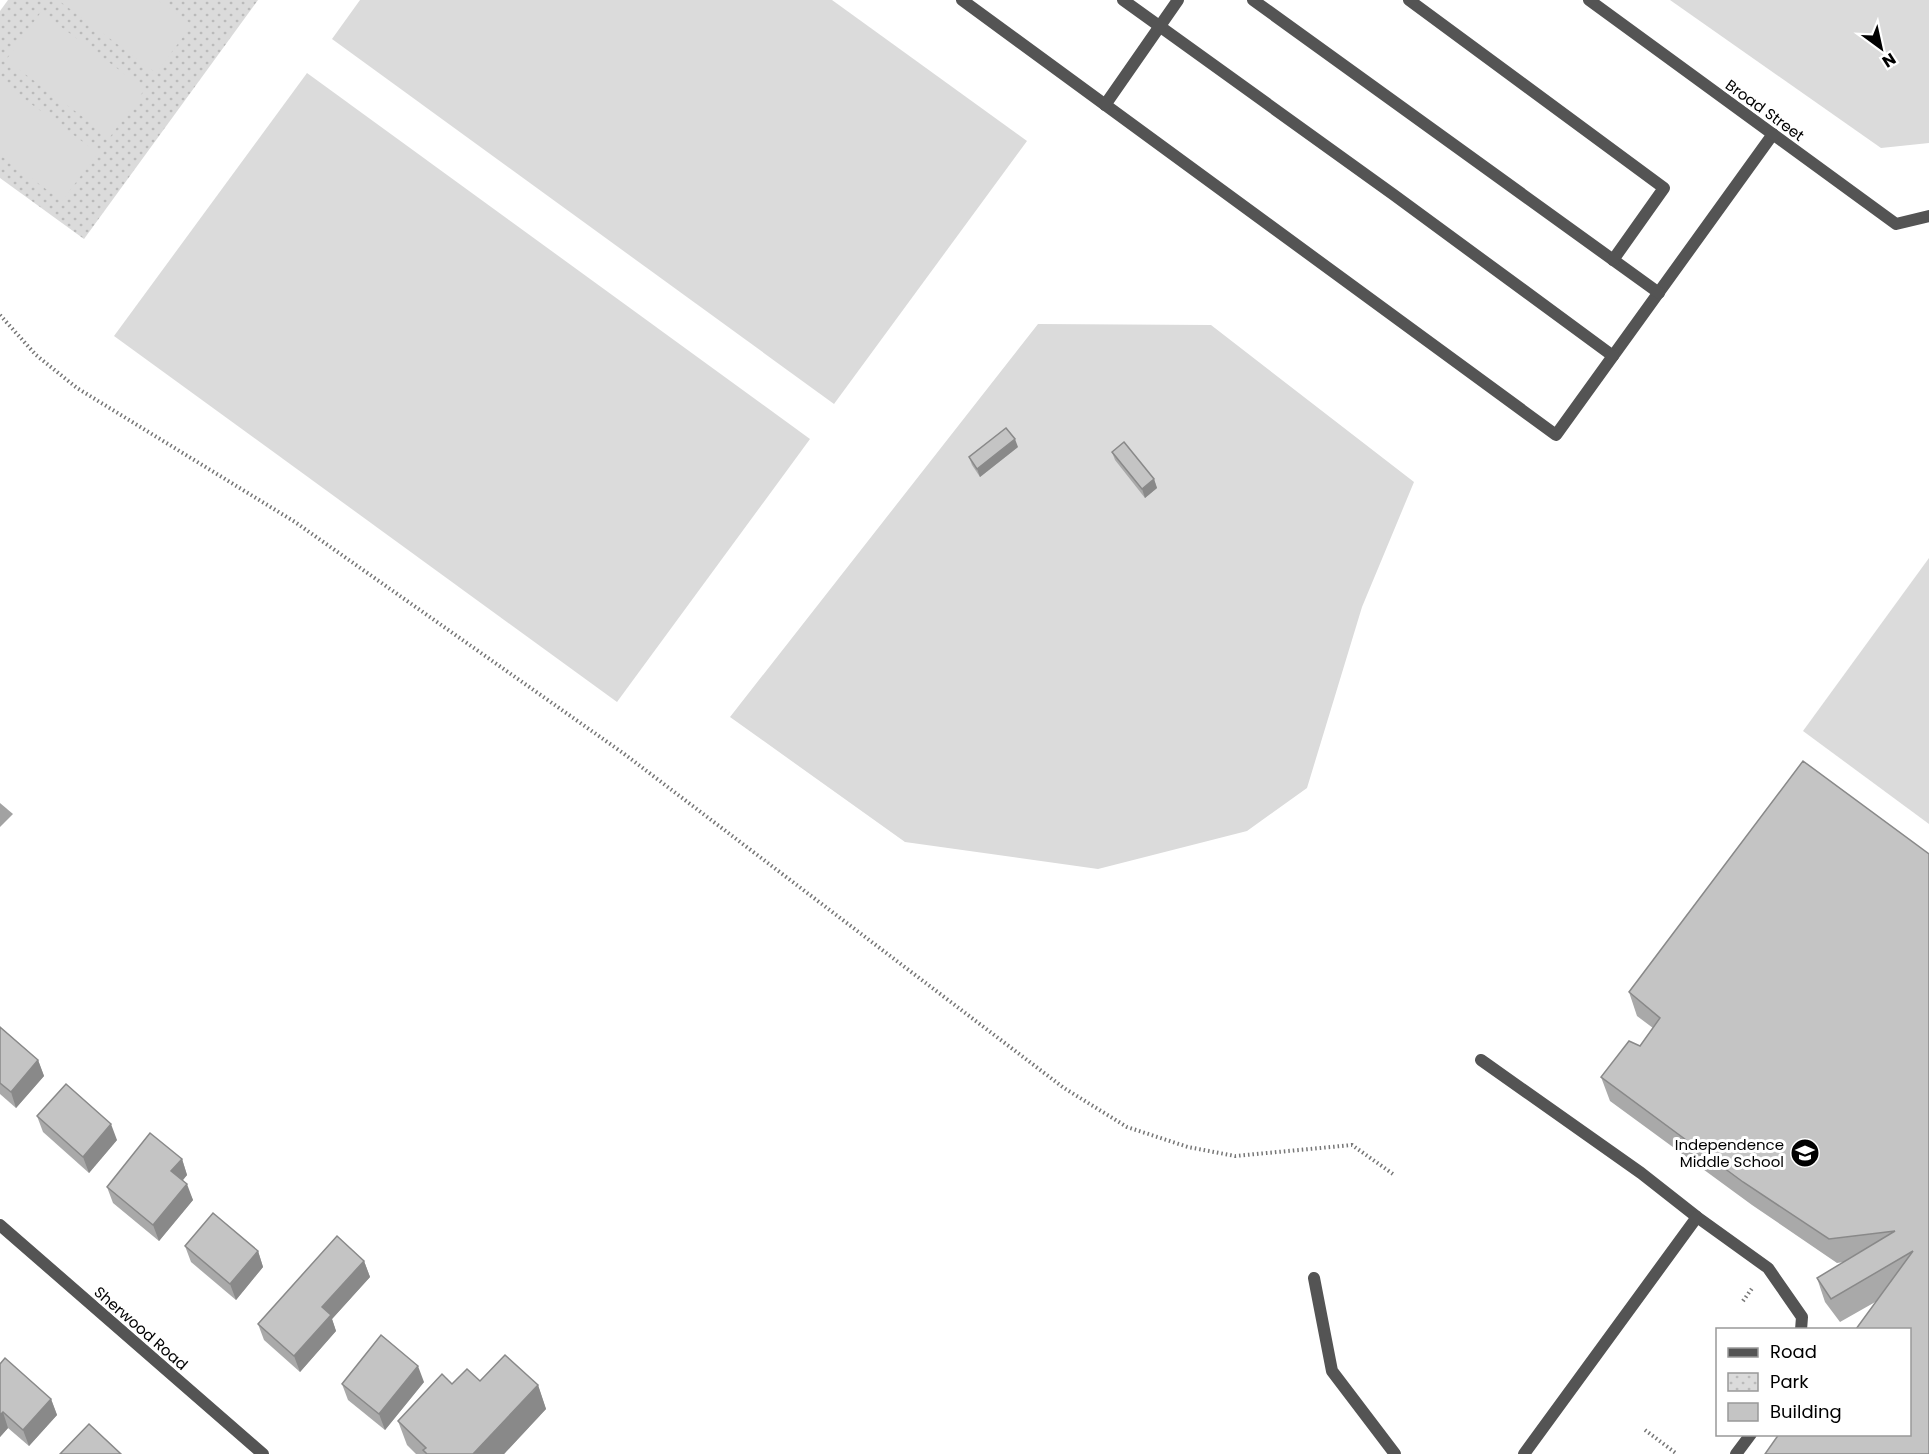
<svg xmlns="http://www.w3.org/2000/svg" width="1929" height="1454" viewBox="0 0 1929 1454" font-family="Poppins,sans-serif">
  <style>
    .park { fill: url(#park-dots) }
    .pitch { fill: #dbdbdb }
    .water { fill: url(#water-ripples) }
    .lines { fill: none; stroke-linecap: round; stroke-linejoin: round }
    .path { stroke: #767676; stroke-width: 4; stroke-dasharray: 1.5 3; stroke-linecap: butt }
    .lane { stroke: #545454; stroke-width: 12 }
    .street { stroke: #545454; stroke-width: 12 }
    .wall { fill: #a9a9a9 }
    .shaded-wall { fill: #898989 }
    .building { fill: #c4c4c4; stroke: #898989; stroke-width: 1.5 }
    .labels { text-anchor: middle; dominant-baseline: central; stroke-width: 6; stroke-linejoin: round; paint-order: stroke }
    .street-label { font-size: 15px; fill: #000; stroke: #fff }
    .poi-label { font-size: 15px; fill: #000; stroke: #fff; text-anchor: end }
  </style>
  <defs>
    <pattern id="park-dots" width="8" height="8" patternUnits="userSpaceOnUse" patternTransform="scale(1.5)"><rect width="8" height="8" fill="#dbdbdb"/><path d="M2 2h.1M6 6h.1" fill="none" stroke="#bababa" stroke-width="1.8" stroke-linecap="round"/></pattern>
    <pattern id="water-ripples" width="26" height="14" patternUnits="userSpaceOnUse" patternTransform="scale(1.5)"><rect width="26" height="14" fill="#a2a2a2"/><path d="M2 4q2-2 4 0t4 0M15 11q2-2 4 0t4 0" fill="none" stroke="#8a8a8a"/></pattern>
  </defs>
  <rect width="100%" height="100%" fill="#fff"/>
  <polygon class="park" points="8,0 258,0 84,239 0,178 0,11"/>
  <g class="pitch">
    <polygon points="58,0 158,0 192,25 156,73"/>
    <polygon points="360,0 832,0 1027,141 834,404 332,39"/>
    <polygon points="1670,0 1929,0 1929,143 1881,148"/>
    <polygon points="41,12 145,89 110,137 6,60"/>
    <polygon points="307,73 810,439 617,702 114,336"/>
    <polygon points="0,81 98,153 62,201 0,155"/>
    <polygon points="1038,324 1211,325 1414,482 1362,607 1307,788 1247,831 1098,869 905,842 730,717"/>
    <polygon points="1929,558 1929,824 1803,731"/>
  </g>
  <polygon class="water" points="0,803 13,814 0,827"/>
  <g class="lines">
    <g class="path">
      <polyline points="0,315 36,355 77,388 295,522 623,753 1064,1088 1127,1127 1188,1147 1235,1156 1352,1145 1393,1174"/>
      <polyline points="1743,1301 1753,1287"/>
      <polyline points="1645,1430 1677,1454"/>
    </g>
    <g class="lane">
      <polyline points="962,0 1556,435 1773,134"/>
      <polyline points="1123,0 1394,195 1613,356"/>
      <polyline points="1253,0 1659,293"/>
      <polyline points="1409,0 1664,188 1613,260"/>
      <polyline points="1105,105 1178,0"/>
      <polyline points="1481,1060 1641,1173 1697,1217 1768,1268 1802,1317 1801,1330"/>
      <polyline points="1314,1278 1332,1371 1395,1454"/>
      <polyline points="1524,1454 1697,1217"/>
      <polyline points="1736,1454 1751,1434"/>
    </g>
    <g class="street">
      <polyline points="1589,0 1896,224 1929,216"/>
      <polyline points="0,1225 263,1454"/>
    </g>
  </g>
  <g class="wall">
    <polygon points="1018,447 980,477 972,465 969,457"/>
    <polygon points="1112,452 1154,479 1157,488 1145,498 1115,460"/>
    <polygon points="1929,854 1929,1454 1877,1301 1840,1322 1825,1302 1817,1278 1844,1262 1837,1263 1752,1205 1610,1101 1601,1077 1640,1046 1653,1028 1637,1016 1629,992"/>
    <polygon points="0,1027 38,1060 44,1076 16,1108 0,1094"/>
    <polygon points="37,1116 117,1140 89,1173 43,1132"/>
    <polygon points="182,1159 187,1175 183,1180 193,1200 159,1241 113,1203 107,1187"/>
    <polygon points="185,1246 258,1251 263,1267 236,1300 191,1262"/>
    <polygon points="364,1261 370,1277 332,1319 336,1331 300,1372 264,1340 258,1324"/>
    <polygon points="0,1364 51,1399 57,1415 29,1446 8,1428 0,1437"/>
    <polygon points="480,1381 538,1385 546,1409 504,1454 416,1454 407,1445 398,1421 452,1384"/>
    <polygon points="424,1382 385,1430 348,1400 342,1384"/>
  </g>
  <g class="shaded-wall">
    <polygon points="1015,439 1018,447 980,477 977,469"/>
    <polygon points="1154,479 1157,488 1145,498 1142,489"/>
    <polygon points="38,1060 44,1076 16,1108 11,1092"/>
    <polygon points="111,1124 117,1140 89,1173 83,1157"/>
    <polygon points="182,1159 187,1175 177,1187 171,1171"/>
    <polygon points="187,1184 193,1200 159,1241 153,1225"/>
    <polygon points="258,1251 263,1267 236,1300 230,1284"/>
    <polygon points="364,1261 370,1277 332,1319 336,1331 300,1372 294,1356 322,1307"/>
    <polygon points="418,1366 424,1382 385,1430 379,1414"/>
    <polygon points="538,1385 546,1409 504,1454 473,1454"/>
    <polygon points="51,1399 57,1415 29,1446 23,1430"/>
    <polygon points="3,1412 8,1428 0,1437 0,1415"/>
  </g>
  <g class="building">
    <polygon points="1006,428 1015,439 977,469 969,457"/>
    <polygon points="1124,442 1154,479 1142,489 1112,452"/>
    <polygon points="1803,761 1929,854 1929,1454 1765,1454 1779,1434 1910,1434 1910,1329 1856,1329 1913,1251 1831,1299 1817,1278 1895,1231 1829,1239 1743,1182 1601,1077 1629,1041 1640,1046 1660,1018 1629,992"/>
    <polygon points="0,1027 38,1060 11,1092 0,1083"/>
    <polygon points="66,1084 111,1124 83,1157 37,1116"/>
    <polygon points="150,1133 182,1159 171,1171 187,1184 153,1225 107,1187"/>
    <polygon points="213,1213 258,1251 230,1284 185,1246"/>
    <polygon points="337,1236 364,1261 322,1307 331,1315 294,1356 258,1324"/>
    <polygon points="381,1335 418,1366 379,1414 342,1384"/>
    <polygon points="505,1355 538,1385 473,1454 427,1454 423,1450 426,1448 398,1421 442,1374 452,1384 467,1369 480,1381"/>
    <polygon points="5,1358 51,1399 23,1430 3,1412 0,1415 0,1364"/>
    <polygon points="89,1424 121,1454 60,1454"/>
  </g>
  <defs>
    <g id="school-disc" transform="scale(1.5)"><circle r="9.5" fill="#000" stroke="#fff"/><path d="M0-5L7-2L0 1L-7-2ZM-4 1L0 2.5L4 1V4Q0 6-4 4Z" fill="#fff"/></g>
  </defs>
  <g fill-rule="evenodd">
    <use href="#school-disc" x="1805" y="1153"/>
  </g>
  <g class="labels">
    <g class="street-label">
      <text transform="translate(1765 110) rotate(36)">Broad Street</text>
      <text transform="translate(141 1328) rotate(41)">Sherwood Road</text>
    </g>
    <g class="poi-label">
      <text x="1784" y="1144">Independence<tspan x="1784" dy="17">Middle School</tspan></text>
    </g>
  </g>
  <rect x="1716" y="1328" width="195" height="108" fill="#ffffff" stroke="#999999" stroke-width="1.5"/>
  <rect x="1728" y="1348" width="30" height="9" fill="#545454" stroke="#999999" stroke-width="1.5"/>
  <text x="1770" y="1358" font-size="18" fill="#000000">Road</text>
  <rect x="1728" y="1373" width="30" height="18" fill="url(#park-dots)" stroke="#999999" stroke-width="1.5"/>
  <text x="1770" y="1388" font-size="18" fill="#000000">Park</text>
  <rect x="1728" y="1403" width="30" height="18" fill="#c4c4c4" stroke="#999999" stroke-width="1.5"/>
  <text x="1770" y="1418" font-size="18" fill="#000000">Building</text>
  <g transform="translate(1881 48) rotate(147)" stroke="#ffffff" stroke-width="4.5" paint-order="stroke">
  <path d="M0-4.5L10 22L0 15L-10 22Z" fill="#000000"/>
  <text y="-9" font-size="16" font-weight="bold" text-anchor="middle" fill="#000000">N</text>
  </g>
</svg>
